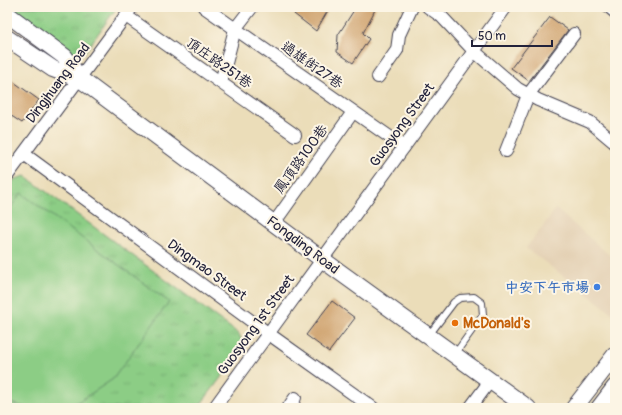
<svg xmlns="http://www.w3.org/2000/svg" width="622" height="415" viewBox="0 0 622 415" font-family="Pangolin,'LXGW WenKai TC',sans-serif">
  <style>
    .built { fill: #e4d1b5 }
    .grass { fill: url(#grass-tufts); stroke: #577860 }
    .pitch { fill: #8ccd85; stroke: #577860 }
    .building { fill: #cd9f69 }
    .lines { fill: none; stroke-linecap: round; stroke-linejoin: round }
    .lane-casing { stroke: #403e4e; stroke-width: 8 }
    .street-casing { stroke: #403e4e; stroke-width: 14 }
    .secondary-casing { stroke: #403e4e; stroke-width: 18 }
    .lane { stroke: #fff; stroke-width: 6 }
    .street { stroke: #fff; stroke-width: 12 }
    .secondary { stroke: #fff; stroke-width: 16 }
    .shop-dot { fill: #3f7fe0; stroke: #fcf5e5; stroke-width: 1.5 }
    .food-dot { fill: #e8710a; stroke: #fcf5e5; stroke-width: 1.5 }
    .labels { text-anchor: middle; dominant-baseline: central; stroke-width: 4; stroke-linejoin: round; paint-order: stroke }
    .street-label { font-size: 14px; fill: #22223b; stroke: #fcf5e5 }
    .shop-label { font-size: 14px; font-weight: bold; fill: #366cbe; stroke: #fcf5e5; text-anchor: end }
    .food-label { font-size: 14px; font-weight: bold; fill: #c56008; stroke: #fcf5e5; text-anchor: start }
  </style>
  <defs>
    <pattern id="grass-tufts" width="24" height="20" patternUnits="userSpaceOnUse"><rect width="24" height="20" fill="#8ccd85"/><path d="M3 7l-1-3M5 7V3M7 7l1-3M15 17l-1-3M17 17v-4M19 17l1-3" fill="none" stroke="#78b074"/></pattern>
  </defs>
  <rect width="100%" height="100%" fill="#fcf5e5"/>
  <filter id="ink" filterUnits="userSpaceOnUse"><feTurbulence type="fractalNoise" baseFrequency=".025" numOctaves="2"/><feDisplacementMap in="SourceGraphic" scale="8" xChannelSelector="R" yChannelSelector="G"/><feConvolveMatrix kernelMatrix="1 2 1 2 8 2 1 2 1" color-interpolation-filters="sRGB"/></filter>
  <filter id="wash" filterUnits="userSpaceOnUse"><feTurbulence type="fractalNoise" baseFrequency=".012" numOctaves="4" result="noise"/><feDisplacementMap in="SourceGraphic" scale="16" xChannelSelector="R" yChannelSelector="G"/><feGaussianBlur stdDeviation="0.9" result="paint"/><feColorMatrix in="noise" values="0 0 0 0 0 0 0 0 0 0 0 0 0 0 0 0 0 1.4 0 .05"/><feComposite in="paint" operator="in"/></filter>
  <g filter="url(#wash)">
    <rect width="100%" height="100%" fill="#ebddb9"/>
    <polygon class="built" points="556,209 615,260 615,315 526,248"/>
    <g class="grass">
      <polygon points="10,7 117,7 85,52 75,57"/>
      <polygon points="25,176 239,334 244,347 198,408 7,408 7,190 15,179"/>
    </g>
    <polygon class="pitch" points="21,193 169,302 113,379 83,399 66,408 28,408 7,402 7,213"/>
    <g id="blocks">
      <g class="building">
        <polygon points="299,7 330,7 316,31 294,14"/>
        <polygon points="356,7 376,7 373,14 363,33 369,39 353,63 337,52 338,35"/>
        <polygon points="550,17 568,30 529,81 511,68"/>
        <polygon points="7,77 39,100 22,123 7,113"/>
        <polygon points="332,301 355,318 329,352 306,335"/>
      </g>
    </g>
  </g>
  <g filter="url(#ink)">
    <use href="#blocks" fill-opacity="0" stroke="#403e4e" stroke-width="1"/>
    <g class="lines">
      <g class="lane-casing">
        <polyline id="lane" points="429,335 454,302 460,298 474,297 482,303 483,315 455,354"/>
      </g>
      <g class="street-casing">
        <g id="street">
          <polyline points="204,7 404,147"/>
          <polyline points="428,7 441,16 474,51 518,89 538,100 590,122 615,143"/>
          <polyline points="609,7 615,12"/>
          <polyline points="126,16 295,135"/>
          <polyline points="378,77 397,50 399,35 412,7"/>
          <polyline points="221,82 235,29 252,7"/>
          <polyline points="506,151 528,95 574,34"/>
          <polyline points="24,154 269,334 373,408"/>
          <polyline points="7,176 132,7"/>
          <polyline points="274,223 353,112"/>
          <polyline points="214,408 506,7"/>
          <polyline points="288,408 295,398"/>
          <polyline points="470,408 490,381"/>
        </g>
      </g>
      <g class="secondary-casing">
        <g id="secondary">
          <polyline points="7,14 65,57 80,79"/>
          <polyline points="7,38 53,69 80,79 323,260 528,408"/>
          <polyline points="574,408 615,355"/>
          <polyline points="599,408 615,387"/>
        </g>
      </g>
      <use href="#lane" class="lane"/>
      <use href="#street" class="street"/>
      <use href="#secondary" class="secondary"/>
    </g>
  </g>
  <circle class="shop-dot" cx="597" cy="287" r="4"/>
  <circle class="food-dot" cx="455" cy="323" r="4"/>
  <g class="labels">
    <g class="street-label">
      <text transform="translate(219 63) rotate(35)">頂庄路251巷</text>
      <text transform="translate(312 65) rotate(35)">過雄街27巷</text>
      <text transform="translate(58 83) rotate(-53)">Dingjhuang Road</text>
      <text transform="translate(402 125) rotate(-54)">Guosyong Street</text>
      <text transform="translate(301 159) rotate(-54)">鳳頂路100巷</text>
      <text transform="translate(303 245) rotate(37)">Fongding Road</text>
      <text transform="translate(207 270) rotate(36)">Dingmao Street</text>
      <text transform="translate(256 325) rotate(-54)">Guosyong 1st Street</text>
    </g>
    <g class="shop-label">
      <text x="589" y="287">中安下午市場</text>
    </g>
    <g class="food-label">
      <text x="463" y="323">McDonald's</text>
    </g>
  </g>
  <rect width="622" height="415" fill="none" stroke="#fcf5e5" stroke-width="24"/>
  <path d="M472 40v6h80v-6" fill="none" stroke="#22223b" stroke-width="2"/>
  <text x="478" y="40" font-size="12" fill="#22223b" stroke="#fcf5e5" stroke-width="3" paint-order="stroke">50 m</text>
</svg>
